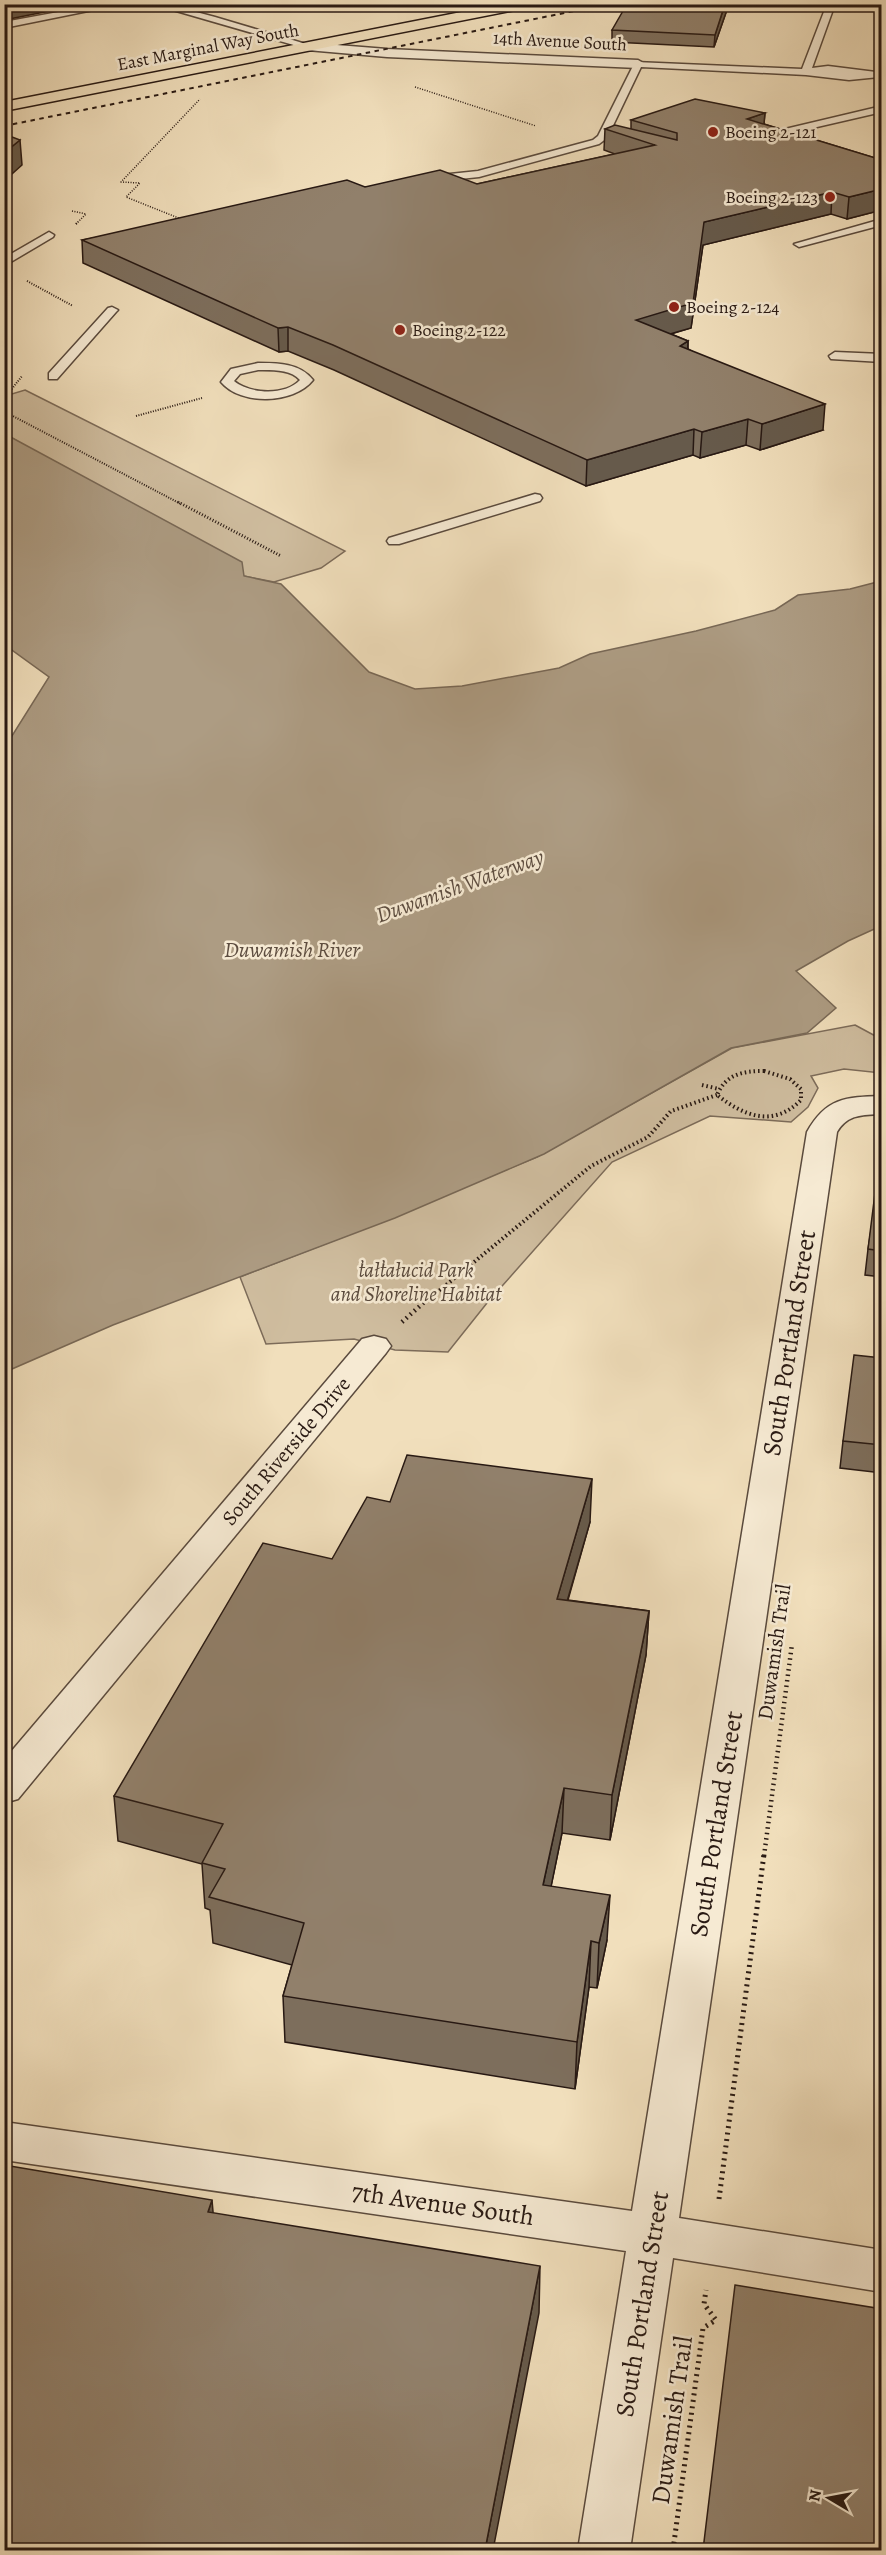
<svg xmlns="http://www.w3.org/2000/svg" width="886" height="2555" viewBox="0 0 886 2555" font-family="Alegreya,serif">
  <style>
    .green { fill: #cfbd9f; stroke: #7c6b59; stroke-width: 1.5 }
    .water { fill: #ad9c83; stroke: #786856; stroke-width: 1.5 }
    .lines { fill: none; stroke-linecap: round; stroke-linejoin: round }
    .service-casing { stroke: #5a4a3d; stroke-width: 3 }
    .minor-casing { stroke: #5a4a3d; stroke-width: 3 }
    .primary-casing { stroke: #281913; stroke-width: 3 }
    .path-far5 { stroke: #281913; stroke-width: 1.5; stroke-dasharray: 1 1.5; stroke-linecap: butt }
    .path-far4 { stroke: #281913; stroke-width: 2; stroke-dasharray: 1 1.5; stroke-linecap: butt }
    .path-far3 { stroke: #281913; stroke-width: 3; stroke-dasharray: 1 2; stroke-linecap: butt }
    .path-far2 { stroke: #281913; stroke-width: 4; stroke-dasharray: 1.5 3; stroke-linecap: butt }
    .path-far1 { stroke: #281913; stroke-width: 4.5; stroke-dasharray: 1.5 4; stroke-linecap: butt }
    .path { stroke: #281913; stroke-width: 5; stroke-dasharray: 2 4.5; stroke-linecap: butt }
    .service { fill: #f6ead3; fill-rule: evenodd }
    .minor { fill: #f6ead3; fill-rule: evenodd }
    .primary { fill: #f1dfbc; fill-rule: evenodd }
    .rail { stroke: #281913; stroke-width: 2; stroke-dasharray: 4.5 4.5; stroke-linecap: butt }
    .wall { fill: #7d6e5c; stroke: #281913; stroke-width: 1.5 }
    .shaded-wall { fill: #665a4b; stroke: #281913; stroke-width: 1.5 }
    .building { fill: #91806b; stroke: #281913; stroke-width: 1.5 }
    .poi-dot { fill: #8f2418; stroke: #f6ead3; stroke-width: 2 }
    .labels { text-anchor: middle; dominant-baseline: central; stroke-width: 5; stroke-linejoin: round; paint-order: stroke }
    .far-street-label { font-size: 18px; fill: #281913; stroke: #f6ead3 }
    .far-poi-label { font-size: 18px; fill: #281913; stroke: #f6ead3; text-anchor: start }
    .park-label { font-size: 21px; font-style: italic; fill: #5a4a3d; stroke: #f6ead3 }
    .street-label { font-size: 21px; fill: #281913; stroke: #f6ead3 }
    .water-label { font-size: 22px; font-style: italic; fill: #5d4d40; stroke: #f6ead3 }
    .near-street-label { font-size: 26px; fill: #281913; stroke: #f6ead3 }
  </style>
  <rect width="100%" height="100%" fill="#f1dfbc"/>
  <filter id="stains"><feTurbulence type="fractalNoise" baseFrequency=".00333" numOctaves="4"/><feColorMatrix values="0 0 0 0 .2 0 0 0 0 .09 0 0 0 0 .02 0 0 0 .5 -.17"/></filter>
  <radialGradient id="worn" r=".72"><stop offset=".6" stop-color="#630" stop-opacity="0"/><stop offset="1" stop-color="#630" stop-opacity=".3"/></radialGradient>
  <g class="green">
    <polygon points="25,390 345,551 321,568 274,582 244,576 5,434 5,396"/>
    <polygon points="855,1025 881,1039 881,1073 844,1069 811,1076 818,1088 808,1107 791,1122 710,1116 612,1162 487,1303 448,1352 395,1350 354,1339 266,1344 240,1277 361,1230 537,1157 732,1048"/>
  </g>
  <polygon class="water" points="5,434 242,562 244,576 281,584 369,672 415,689 462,686 559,668 590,654 696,631 775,610 798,595 850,589 881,581 881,926 848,941 796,971 836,1008 807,1033 731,1048 544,1154 395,1218 113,1325 5,1372 5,747 49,677 5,645"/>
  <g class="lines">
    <g class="service-casing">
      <g id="service">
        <polygon points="102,4 123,4 4,28 4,22"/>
        <polygon points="152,4 166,4 215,17 316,47 312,50 297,46"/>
        <polygon points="827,4 835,4 812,68 828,66 876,72 881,75 879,77 849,80 806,75 641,67 607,138 599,144 479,177 431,182 426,179 431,176 478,171 593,140 598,136 635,62 802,69"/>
        <polygon points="882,106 882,112 791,133 788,137 805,145 805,149 788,146 777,138 785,129"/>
        <polygon points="882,219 882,225 799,247 794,244"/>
        <polygon points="49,232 54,235 53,237 4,266 4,258"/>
        <polygon points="112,307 118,310 116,312 57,379 49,379 49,373 108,308"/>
        <polygon points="835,352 882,354 882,362 831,359 829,356"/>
        <path d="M258,363c20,0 42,0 55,17 -19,24 -72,26 -92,2l10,-13zM258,370c13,0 33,-1 42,10 -15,16 -50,14 -66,1l6,-7z"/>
        <polygon points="535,494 540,495 542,498 540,501 399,544 389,544 387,541 389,538"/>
      </g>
    </g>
    <g class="minor-casing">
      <g id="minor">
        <polygon points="312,43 387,49 638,60 645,64 638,68 387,57 307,50 305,47 307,44"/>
        <path d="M882,1096v18c-20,1 -34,0 -45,18l-158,1086 203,32v42l-209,-34 -43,292h-52l48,-299 -622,-91v-38l628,89 175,-1079c19,-34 38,-35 75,-36z"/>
        <polygon points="374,1336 386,1339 391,1346 386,1353 18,1799 4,1803 4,1760 362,1339"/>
      </g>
    </g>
    <g class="primary-casing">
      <polygon id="primary" points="502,4 531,4 525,8 4,111 4,102"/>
    </g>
    <g class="path-far5">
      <polyline points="415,87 536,126"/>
      <polyline points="72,211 86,214 76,224"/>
      <polyline points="181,219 126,197 140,183 121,182 200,99"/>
    </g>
    <g class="path-far4">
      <polyline points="76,224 78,222"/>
      <polyline points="27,281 73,306"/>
      <polyline points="4,399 22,376"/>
      <polyline points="4,408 9,414 181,504"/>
      <polyline points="136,416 202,398"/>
    </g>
    <polyline class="path-far3" points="178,502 281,556"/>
    <g class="path-far2">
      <path d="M764,1071l26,8 11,10v11c-28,28 -57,16 -84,-5 9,-21 26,-24 47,-24z"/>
      <polyline points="702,1085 719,1089"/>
      <polyline points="429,1299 591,1166 648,1137 671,1111 717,1095"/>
    </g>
    <g class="path-far1">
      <polyline points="402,1322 430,1297"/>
      <polyline points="764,1856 792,1644"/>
    </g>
    <g class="path">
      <polyline points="719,2199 764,1854"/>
      <polyline points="673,2550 703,2328 716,2320 704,2304 706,2290"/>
    </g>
    <use href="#service" class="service"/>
    <use href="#minor" class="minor"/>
    <use href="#primary" class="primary"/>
    <polyline class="rail" points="4,126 609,4"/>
  </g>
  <g class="wall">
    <polygon points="729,4 714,47 612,42 612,30"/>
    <polygon points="765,113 764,124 882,160 882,210 847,219 831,214 703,245 691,328 671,334 688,341 688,349 823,430 760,450 746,445 700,458 693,455 586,486 334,370 288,351 279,352 83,263 82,240 365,187 477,184 615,154 604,150 605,129 631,129 631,120"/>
    <polygon points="882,1161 882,1277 865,1275 868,1249"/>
    <polygon points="882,1358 882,1473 840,1468 843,1441"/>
    <polygon points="390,1502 590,1522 568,1600 649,1611 646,1655 610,1840 562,1833 551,1886 607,1940 597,1988 589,1987 575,2089 285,2042 283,1996 292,1965 213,1943 210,1910 205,1908 202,1864 118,1841 114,1796 332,1559"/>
  </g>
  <g class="shaded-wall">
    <polygon points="4,4 54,4 55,10 4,20"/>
    <polygon points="725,4 729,4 714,47 715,35"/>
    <polygon points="765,113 763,133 747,119"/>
    <polygon points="20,140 22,165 4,181 4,153"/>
    <polygon points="882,189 882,210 847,219 849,197"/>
    <polygon points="832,192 831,214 703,245 691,328 635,344 636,320 704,222"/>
    <polygon points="288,327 288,351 279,352 278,328"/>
    <polygon points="688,341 687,365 680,346"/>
    <polygon points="825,404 823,430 760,450 762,424"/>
    <polygon points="748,419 746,445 700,458 702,432"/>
    <polygon points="694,429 693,455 586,486 587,460"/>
    <polygon points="592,1479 590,1522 555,1643 557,1599"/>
    <polygon points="649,1611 646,1655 610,1840 612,1795"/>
    <polygon points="564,1788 562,1833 542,1931 543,1885"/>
    <polygon points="610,1895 607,1940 597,1988 599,1943"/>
    <polygon points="591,1941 589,1987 575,2089 577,2042"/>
    <polygon points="212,2200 216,2246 208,2212"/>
    <polygon points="540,2266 539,2313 493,2550 485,2550"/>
  </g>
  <g class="building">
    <polygon points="627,4 725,4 715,35 612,30"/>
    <polygon points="695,99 765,113 747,119 882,160 882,189 849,197 832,192 704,222 693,303 636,320 688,341 680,346 825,404 762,424 748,419 702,432 694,429 587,460 333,345 288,327 278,328 82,240 347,180 365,187 440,170 477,184 655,145 605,129 615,125 677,140 677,133 631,120"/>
    <polygon points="4,134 20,140 4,153"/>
    <polygon points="879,1161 882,1161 882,1251 868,1249"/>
    <polygon points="854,1355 882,1358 882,1445 843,1441"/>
    <polygon points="407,1455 592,1479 557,1599 649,1611 612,1795 564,1788 543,1885 610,1895 599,1943 591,1941 577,2042 283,1996 304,1923 209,1897 225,1869 202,1863 223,1824 114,1796 263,1543 332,1559 367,1497 390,1502"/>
    <polygon points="4,2165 212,2200 208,2212 540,2266 485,2550 4,2550"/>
    <polygon points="735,2285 882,2309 882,2550 703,2550"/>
  </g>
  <g class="poi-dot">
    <circle cx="713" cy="132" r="6"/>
    <circle cx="830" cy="197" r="6"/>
    <circle cx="674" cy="307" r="6"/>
    <circle cx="400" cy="330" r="6"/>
  </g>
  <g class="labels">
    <g class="far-street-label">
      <text transform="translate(560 41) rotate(3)">14th Avenue South</text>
      <text transform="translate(208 47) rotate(-11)">East Marginal Way South</text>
    </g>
    <g class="far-poi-label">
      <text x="725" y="132">Boeing 2-121</text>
      <text x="818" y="197" text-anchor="end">Boeing 2-123</text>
      <text x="686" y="307">Boeing 2-124</text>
      <text x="412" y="330">Boeing 2-122</text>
    </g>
    <g class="park-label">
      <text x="416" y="1270">t̓ałt̓ałucid Park<tspan x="416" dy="24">and Shoreline Habitat</tspan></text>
    </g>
    <g class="street-label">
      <text transform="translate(286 1451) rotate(-50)">South Riverside Drive</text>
      <text transform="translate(774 1652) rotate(-82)">Duwamish Trail</text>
    </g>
    <g class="water-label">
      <text transform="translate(460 886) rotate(-20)">Duwamish Waterway</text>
      <text x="292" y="950">Duwamish River</text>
    </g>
    <g class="near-street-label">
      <text transform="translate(789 1343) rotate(-81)">South Portland Street</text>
      <text transform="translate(716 1824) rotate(-81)">South Portland Street</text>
      <text transform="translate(443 2204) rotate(8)">7th Avenue South</text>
      <text transform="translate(642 2304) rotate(-81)">South Portland Street</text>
      <text transform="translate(672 2420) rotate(-82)">Duwamish Trail</text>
    </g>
  </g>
  <rect width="886" height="2555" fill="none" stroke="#f1dfbc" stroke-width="24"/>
  <rect x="6" y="6" width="874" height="2543" fill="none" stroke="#281913" stroke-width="3"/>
  <rect x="12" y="12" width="862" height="2531" fill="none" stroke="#281913" stroke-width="1.5"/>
  <g transform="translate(829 2498) rotate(280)" stroke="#f6ead3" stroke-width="4.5" paint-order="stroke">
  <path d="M0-4.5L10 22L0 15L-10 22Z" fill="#281913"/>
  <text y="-9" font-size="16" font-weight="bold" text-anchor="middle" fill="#281913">N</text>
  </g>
  <rect width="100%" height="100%" filter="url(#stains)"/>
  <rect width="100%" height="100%" fill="url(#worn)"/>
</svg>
